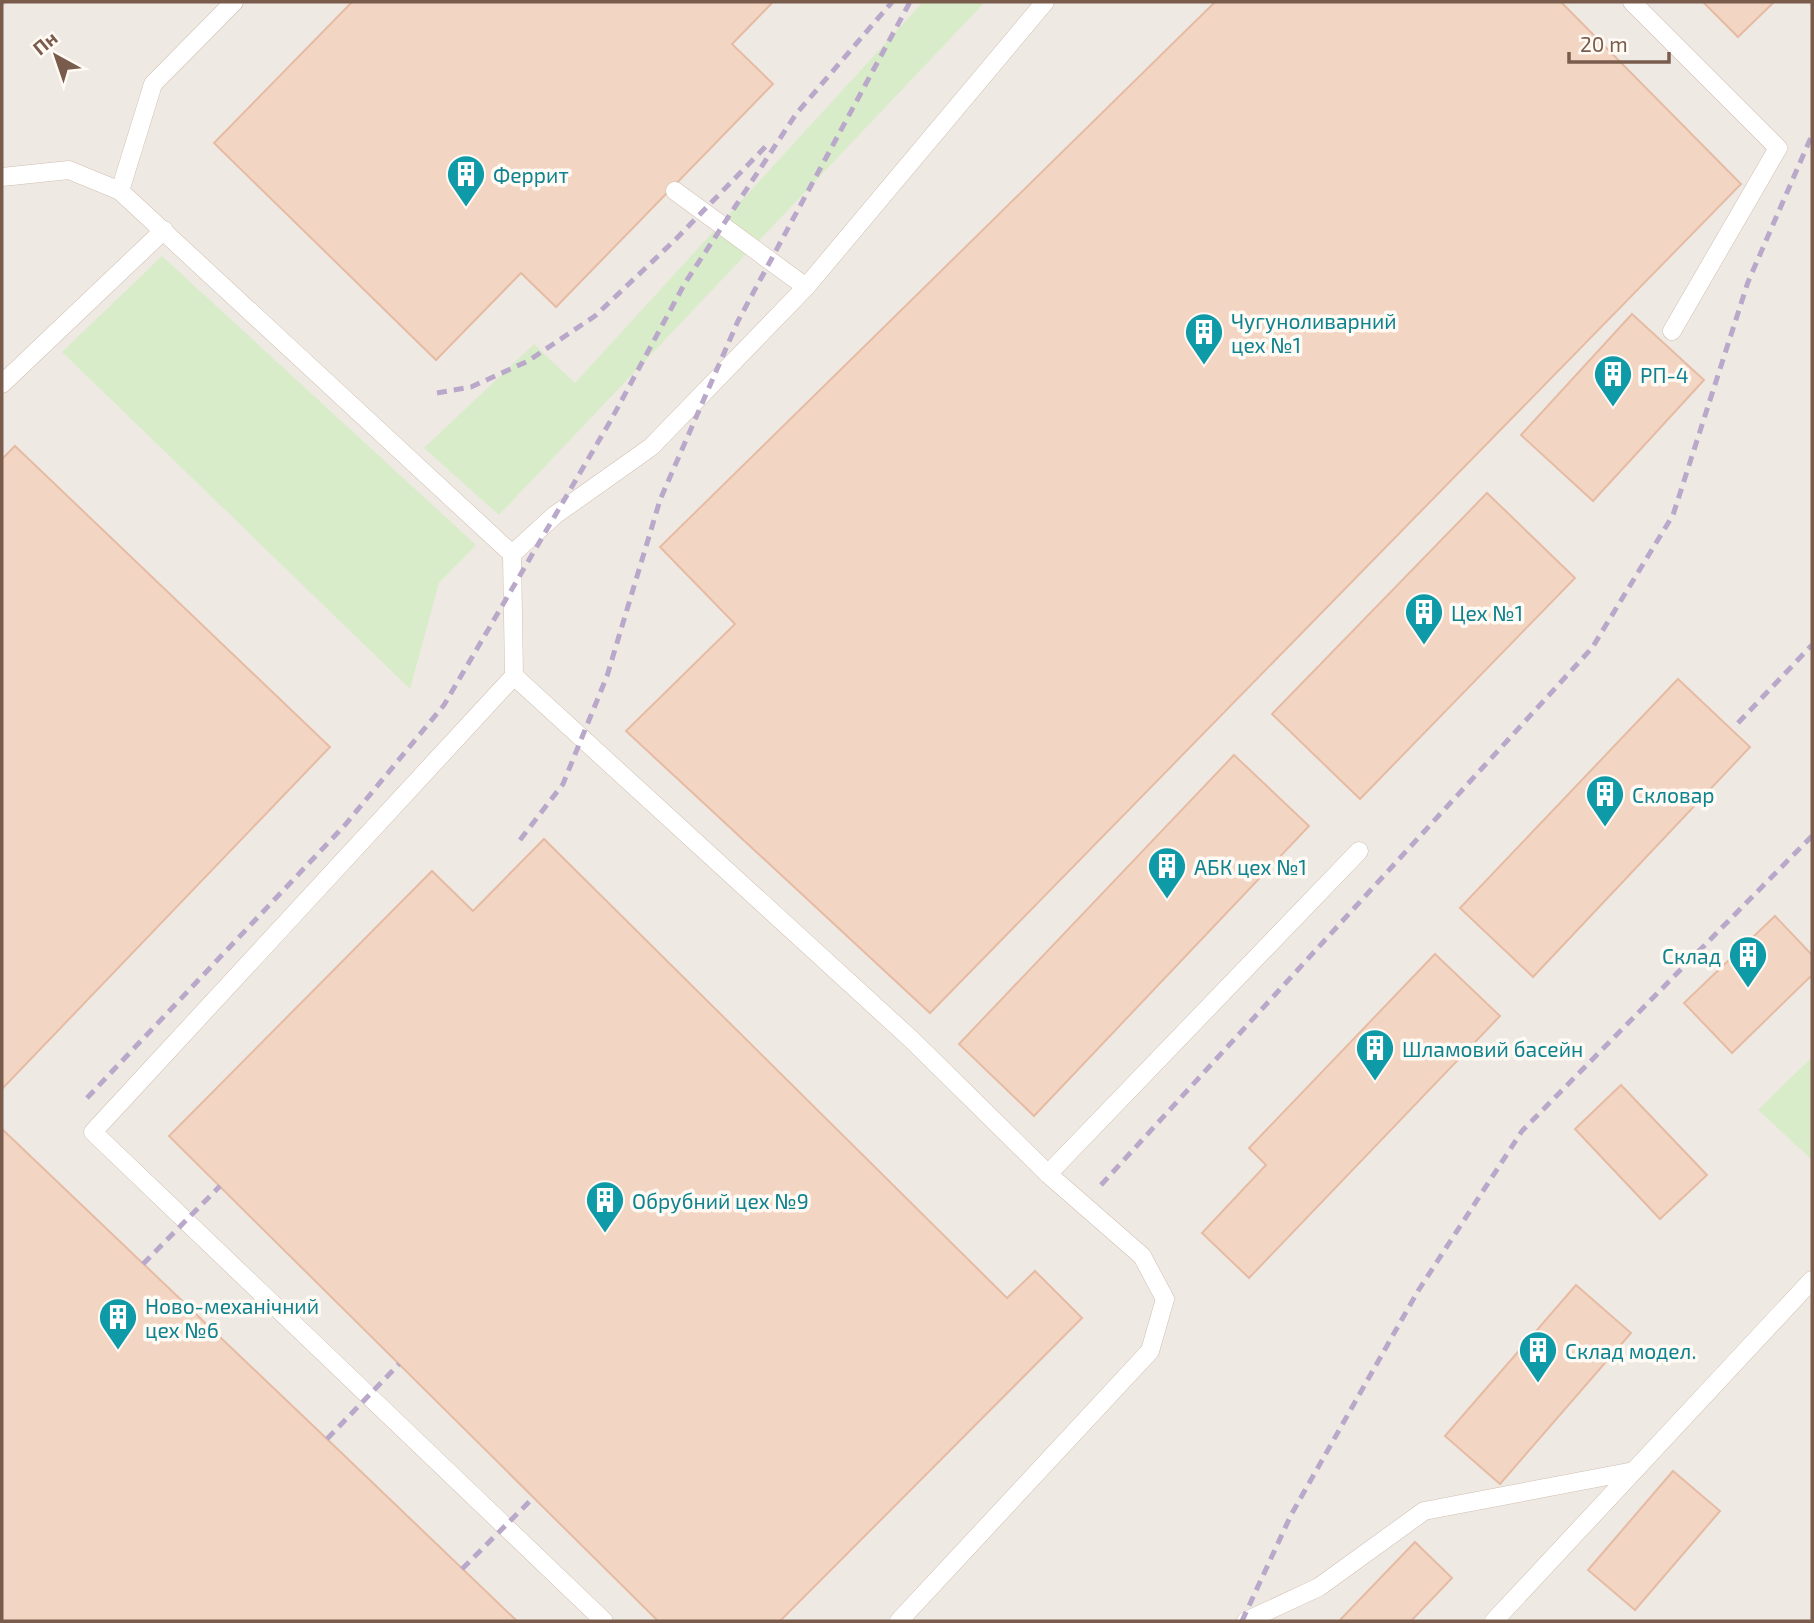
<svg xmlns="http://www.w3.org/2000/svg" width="1814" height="1623" viewBox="0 0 1814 1623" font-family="'Exo 2',sans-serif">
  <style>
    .industrial { fill: #efe9e4 }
    .green { fill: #d8ecc9 }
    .building { fill: #f3d5c3; stroke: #e6bba3; stroke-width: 2 }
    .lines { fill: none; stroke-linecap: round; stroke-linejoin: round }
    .lane-casing { stroke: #d1beb0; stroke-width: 19 }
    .lane { stroke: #fff; stroke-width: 18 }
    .rail { stroke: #b9a8c9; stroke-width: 5; stroke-dasharray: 10 7; stroke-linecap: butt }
    .labels { text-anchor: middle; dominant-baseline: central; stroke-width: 7; stroke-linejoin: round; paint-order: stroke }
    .culture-label { font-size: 21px; fill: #0d838f; stroke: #fffaf3; text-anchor: start }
  </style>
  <rect width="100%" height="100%" fill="#fdf6ec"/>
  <rect class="industrial" x="2" y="2" width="1810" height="1619"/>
  <g class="green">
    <polygon points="923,2 985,2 499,515 424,448 534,344 575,383"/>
    <polygon points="162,256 476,545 439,583 410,689 62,352"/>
    <polygon points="1812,1057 1812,1160 1758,1110"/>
  </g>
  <g class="building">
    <polygon points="352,2 773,2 732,44 773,84 556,307 521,273 436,360 214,143"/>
    <polygon points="1215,2 1561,2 1741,184 930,1013 626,731 735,624 660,547"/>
    <polygon points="1703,2 1774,2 1738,37"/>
    <polygon points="1632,314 1704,380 1593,501 1521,435"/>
    <polygon points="15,446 330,747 2,1089 2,459"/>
    <polygon points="1487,493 1575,578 1360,799 1272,714"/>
    <polygon points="1678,679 1750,747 1533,977 1460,908"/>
    <polygon points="1234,755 1309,826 1034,1116 959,1044"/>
    <polygon points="544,839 1007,1298 1035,1271 1082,1318 780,1621 658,1621 169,1136 432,871 473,911"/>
    <polygon points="1775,916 1812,955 1812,975 1732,1053 1684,1003"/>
    <polygon points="1435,954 1500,1016 1249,1278 1202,1233 1266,1165 1249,1148"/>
    <polygon points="1621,1085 1707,1175 1660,1219 1575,1129"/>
    <polygon points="2,1129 327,1439 517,1621 2,1621"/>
    <polygon points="1576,1285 1631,1333 1500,1484 1445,1436"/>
    <polygon points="1673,1471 1720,1511 1635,1610 1588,1570"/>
    <polygon points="1415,1542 1452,1578 1411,1621 1339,1621"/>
  </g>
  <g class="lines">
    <g class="lane-casing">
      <g id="lane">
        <polyline points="234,2 153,84 120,191 512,554 555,515 651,447 806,287 1045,2"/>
        <polyline points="1632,2 1778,148 1672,331"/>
        <polyline points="2,177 69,170 120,191"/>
        <polyline points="675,191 806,287"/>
        <polyline points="2,384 164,230"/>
        <polyline points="512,554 514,676 911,1039 1048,1174 1142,1256 1165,1299 1150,1351 899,1621"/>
        <polyline points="514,676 93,1132 604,1621"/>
        <polyline points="1048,1174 1359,851"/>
        <polyline points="1246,1621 1319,1587 1424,1511 1634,1471"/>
        <polyline points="1494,1621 1812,1280"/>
      </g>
    </g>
    <use href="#lane" class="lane"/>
    <g class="rail">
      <polyline points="2,3 3,2"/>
      <polyline points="437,393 471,387 528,361 595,316 676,239 770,142"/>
      <polyline points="1738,723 1812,645"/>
      <polyline points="520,840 563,784 607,676 660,500 738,321 910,2"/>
      <polyline points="87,1098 345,825 444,705 611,420 685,283 796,114 892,2"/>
      <polyline points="1101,1185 1592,648 1673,515 1748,282 1812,135"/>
      <polyline points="143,1264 220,1186"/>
      <polyline points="327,1439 399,1364"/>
      <polyline points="462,1569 533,1498"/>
      <polyline points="1242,1621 1291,1515 1418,1291 1522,1131 1812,836"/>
    </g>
  </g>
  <defs>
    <g id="building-pin" transform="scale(2.0125)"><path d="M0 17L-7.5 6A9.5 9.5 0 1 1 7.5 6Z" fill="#0f9aa8" stroke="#fffaf3"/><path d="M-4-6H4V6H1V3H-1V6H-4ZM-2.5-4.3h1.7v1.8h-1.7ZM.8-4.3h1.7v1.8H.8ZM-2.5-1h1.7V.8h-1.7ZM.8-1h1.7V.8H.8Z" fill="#fff"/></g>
  </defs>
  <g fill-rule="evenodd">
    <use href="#building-pin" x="466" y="174"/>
    <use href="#building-pin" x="1204" y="332"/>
    <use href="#building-pin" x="1613" y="374"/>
    <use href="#building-pin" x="1424" y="612"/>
    <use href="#building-pin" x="1605" y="794"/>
    <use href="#building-pin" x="1167" y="866"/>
    <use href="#building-pin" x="1748" y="955"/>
    <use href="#building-pin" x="1375" y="1048"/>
    <use href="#building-pin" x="605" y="1200"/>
    <use href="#building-pin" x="118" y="1317"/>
    <use href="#building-pin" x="1538" y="1350"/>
  </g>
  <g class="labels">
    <g class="culture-label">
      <text x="493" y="174">Феррит</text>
      <text x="1231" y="320">Чугуноливарний<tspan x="1231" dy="24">цех №1</tspan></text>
      <text x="1640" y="374">РП-4</text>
      <text x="1451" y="612">Цех №1</text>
      <text x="1632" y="794">Скловар</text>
      <text x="1194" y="866">АБК цех №1</text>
      <text x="1721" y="955" text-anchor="end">Склад</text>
      <text x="1402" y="1048">Шламовий басейн</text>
      <text x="632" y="1200">Обрубний цех №9</text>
      <text x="145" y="1305">Ново-механічний<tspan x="145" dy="24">цех №6</tspan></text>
      <text x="1565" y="1350">Склад модел.</text>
    </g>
  </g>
  <rect width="1814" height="1623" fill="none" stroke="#7a5c4d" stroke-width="7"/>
  <g transform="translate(56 56) rotate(320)" stroke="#fffaf3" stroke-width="5" paint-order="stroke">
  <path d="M0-5L12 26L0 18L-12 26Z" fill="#7a5c4d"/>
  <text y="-10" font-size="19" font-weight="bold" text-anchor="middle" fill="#7a5c4d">Пн</text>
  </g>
  <path d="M1569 52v10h100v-10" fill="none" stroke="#7a5c4d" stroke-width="3.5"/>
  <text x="1580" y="52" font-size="21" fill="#7a5c4d" stroke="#fffaf3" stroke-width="5" paint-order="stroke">20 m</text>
</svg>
